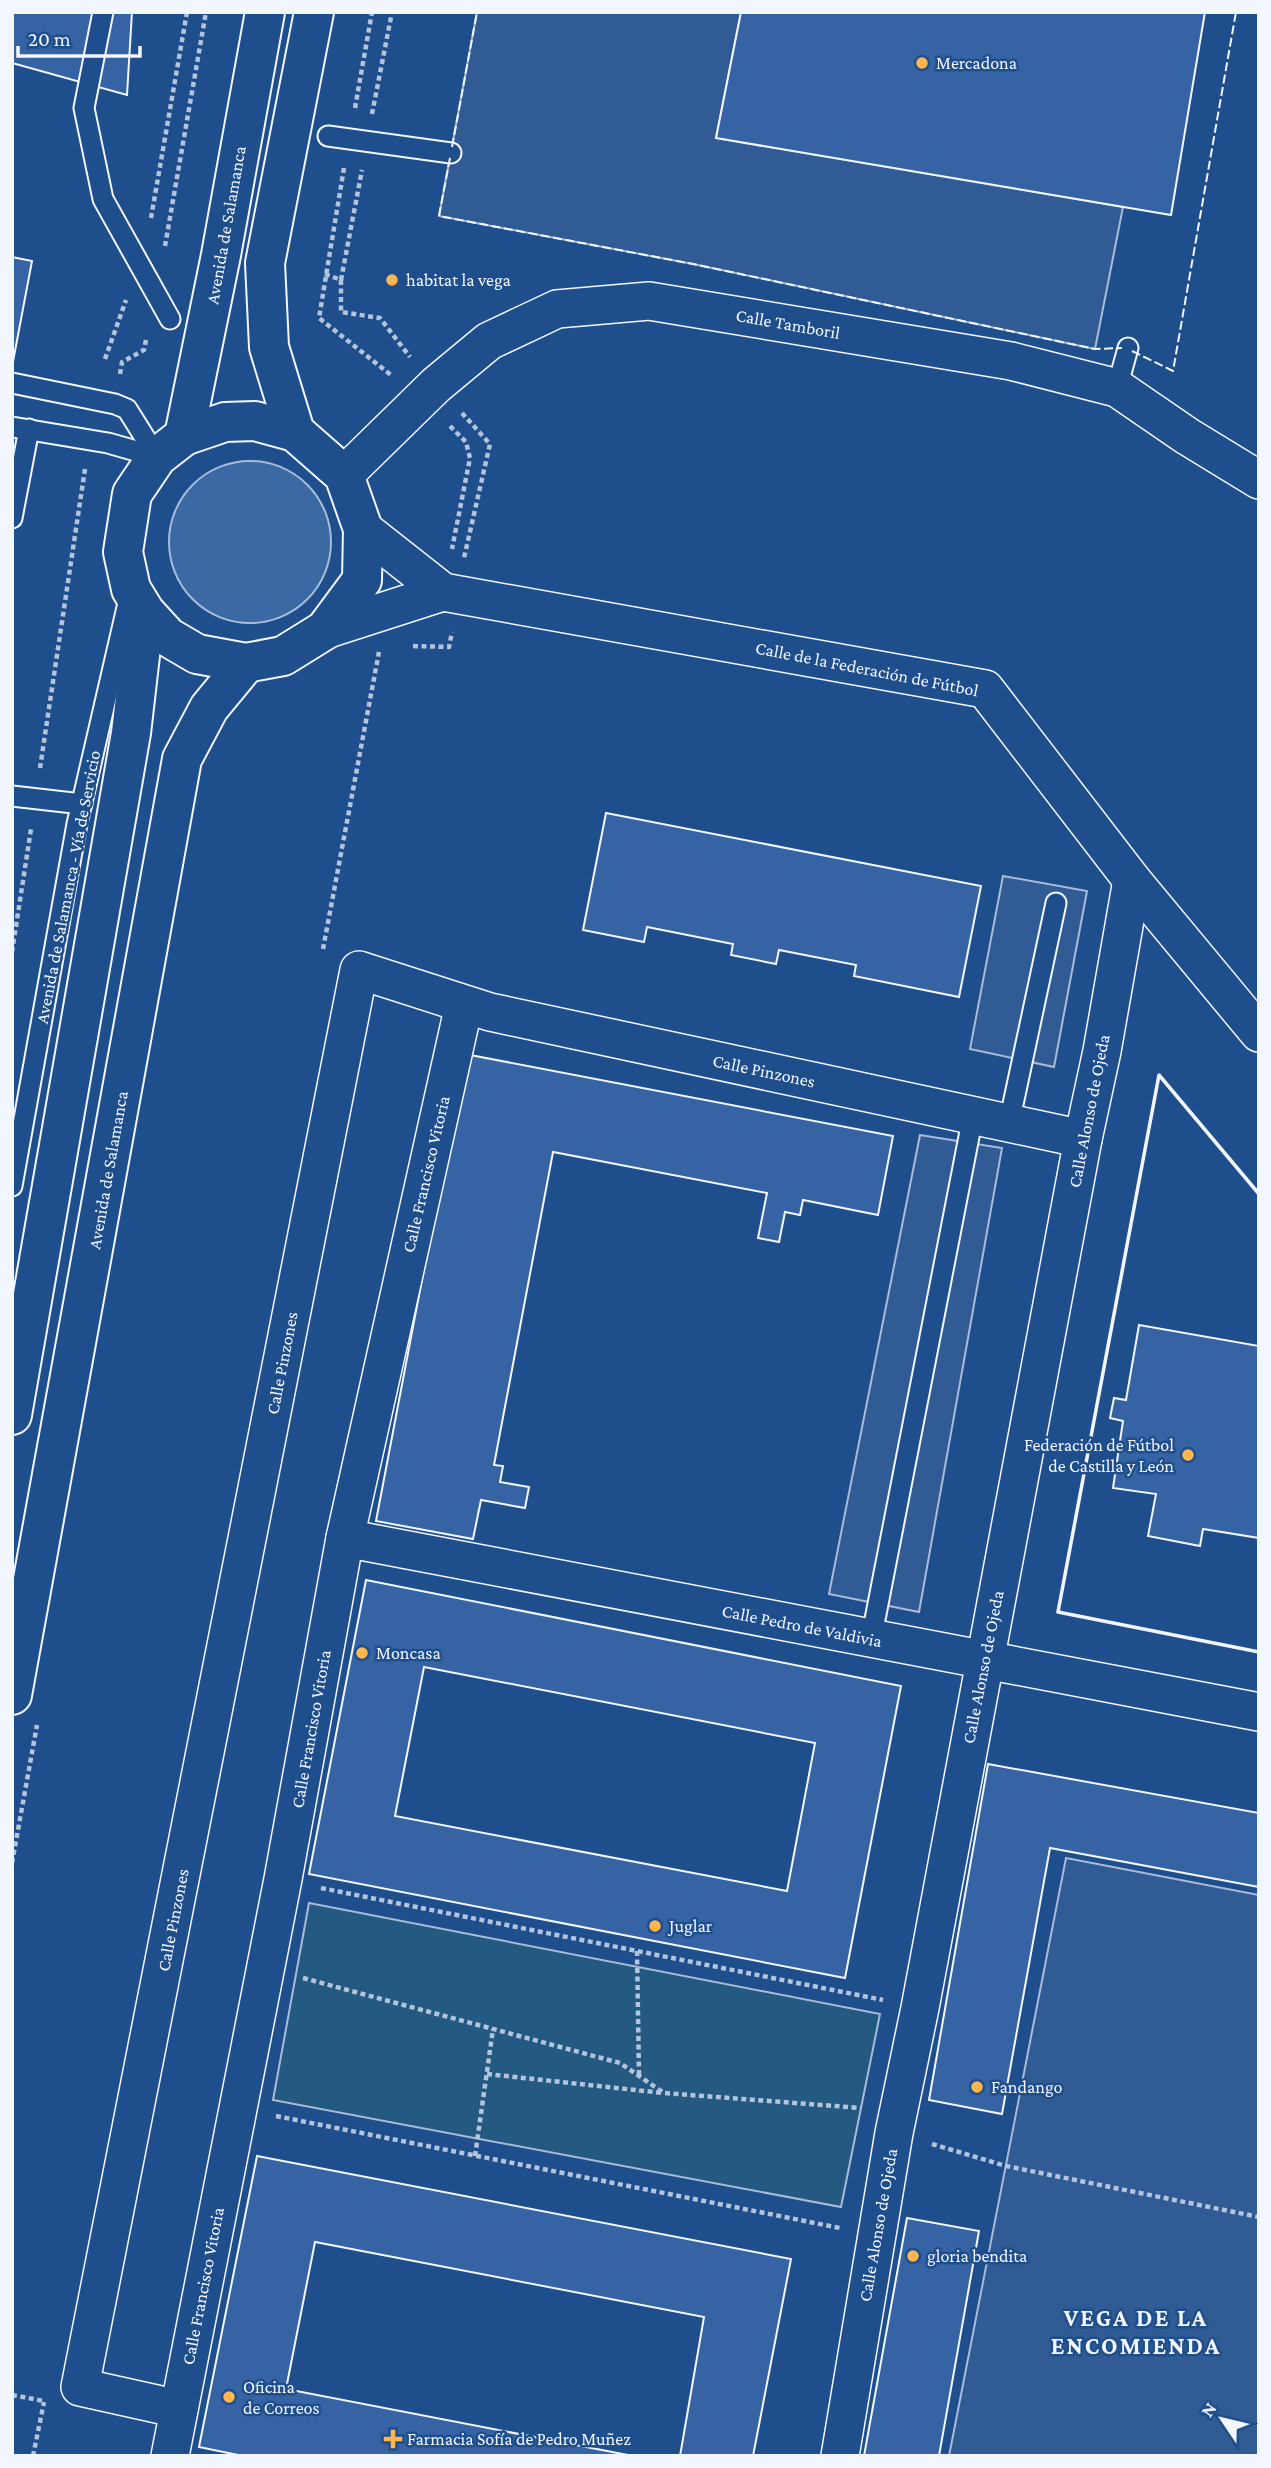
<svg xmlns="http://www.w3.org/2000/svg" width="1271" height="2468" viewBox="0 0 1271 2468" font-family="'Crimson Pro',serif">
  <style>
    .green { fill: #245a82; stroke: #a8bbd7; stroke-width: 2 }
    .parking { fill: #305b95; stroke: #a8bbd7; stroke-width: 2 }
    .water { fill: #3b69a3; stroke: #a8bbd7; stroke-width: 2 }
    .building { fill: #3563a3; stroke: #f2f6ff; stroke-width: 2; fill-rule: evenodd }
    .lines { fill: none; stroke-linecap: round; stroke-linejoin: round }
    .service-casing { stroke: #f2f6ff; stroke-width: 23 }
    .minor-casing { stroke: #f2f6ff; stroke-width: 40 }
    .trunk-casing { stroke: #f2f6ff; stroke-width: 42 }
    .path { stroke: #b3c4dc; stroke-width: 4.5; stroke-dasharray: 5 3.5; stroke-linecap: butt }
    .service { stroke: #1f4e8c; stroke-width: 19 }
    .minor { stroke: #1f4e8c; stroke-width: 37 }
    .trunk { stroke: #1f4e8c; stroke-width: 38 }
    .fence { stroke: #f2f6ff; stroke-width: 2; stroke-dasharray: 9 3.5; stroke-linecap: butt }
    .wall { stroke: #f2f6ff; stroke-width: 3.5 }
    .poi-dot { fill: #ffb74d; stroke: #1f4e8c; stroke-width: 2.5 }
    .labels { text-anchor: middle; dominant-baseline: central; stroke-width: 5; stroke-linejoin: round; paint-order: stroke }
    .poi-label { font-size: 18px; fill: #f2f6ff; stroke: #1f4e8c; text-anchor: start }
    .street-label { font-size: 18px; fill: #f2f6ff; stroke: #1f4e8c }
    .district-label { font-size: 24px; font-weight: bold; letter-spacing: 2px; fill: #f2f6ff; stroke: #1f4e8c }
  </style>
  <rect width="100%" height="100%" fill="#1f4e8c"/>
  <polygon class="green" points="309,1903 880,2014 841,2207 273,2100"/>
  <g class="parking">
    <polygon points="477,12 741,12 716,138 1123,207 1095,349 693,264 439,216"/>
    <polygon points="1003,876 1087,891 1054,1067 970,1049"/>
    <polygon points="920,1135 1002,1148 919,1612 829,1594"/>
    <polygon points="1066,1858 1259,1895 1259,2456 949,2456"/>
  </g>
  <circle class="water" cx="250" cy="542" r="81"/>
  <g class="building">
    <polygon points="12,12 132,12 127,95 12,63"/>
    <polygon points="741,12 1205,12 1171,215 716,138"/>
    <polygon points="12,257 32,261 12,367"/>
    <polygon points="606,813 981,886 959,997 854,976 856,965 779,950 776,964 731,955 733,944 647,927 644,942 583,930"/>
    <polygon points="465,1054 893,1136 878,1215 803,1200 800,1215 785,1212 779,1242 758,1238 767,1193 553,1152 494,1465 503,1466 500,1482 529,1487 525,1508 481,1500 473,1539 376,1521"/>
    <polygon points="1139,1325 1259,1346 1259,1538 1203,1529 1200,1546 1148,1536 1156,1494 1113,1488 1123,1421 1110,1418 1114,1398 1126,1400"/>
    <path d="M366,1580l535,106 -56,292 -536,-104zM424,1667l391,76 -28,148 -392,-75z"/>
    <polygon points="988,1764 1259,1813 1259,1887 1050,1848 1002,2114 929,2100"/>
    <polygon points="257,2156 791,2259 753,2456 680,2456 704,2317 315,2242 286,2389 633,2456 243,2456 199,2447"/>
    <polygon points="907,2218 979,2231 939,2456 864,2456"/>
  </g>
  <g class="lines">
    <g class="service-casing">
      <g id="service">
        <polyline points="103,12 84,108 103,199 170,319"/>
        <polyline points="328,136 451,153"/>
        <polyline points="12,383 115,404 127,409 157,457"/>
        <polyline points="1117,388 1128,348"/>
        <polyline points="12,427 108,443 157,457"/>
        <polyline points="12,518 29,429"/>
        <polyline points="12,796 82,804"/>
        <polyline points="1009,1123 1056,903"/>
        <polyline points="12,1186 77,824 131,590"/>
        <polyline points="871,1640 973,1116"/>
      </g>
    </g>
    <g class="minor-casing">
      <g id="minor">
        <polyline points="344,475 436,385 489,341 557,309 649,301 1011,361 1117,388 1187,436 1259,480"/>
        <polyline points="363,529 443,592 985,689 1132,880 1259,1033"/>
        <polyline points="325,630 443,592"/>
        <polyline points="345,1538 1259,1712"/>
        <polyline points="179,2409 80,2387 359,970 490,1012 1083,1139"/>
        <polyline points="170,2456 283,1879 345,1538 464,1005"/>
        <polyline points="840,2456 894,2133 920,2008 1083,1139 1102,1051 1132,880"/>
      </g>
    </g>
    <g class="trunk-casing">
      <g id="trunk">
        <polygon points="255,421 295,432 344,475 363,529 362,580 325,630 283,656 246,663 197,654 168,637 145,612 131,589 123,552 132,494 157,457 184,436 225,422"/>
        <polyline points="295,432 269,347 265,263 314,12"/>
        <polyline points="184,436 221,255 265,12"/>
        <polyline points="12,1415 131,733 145,612"/>
        <polyline points="12,1695 182,759 209,708 246,663"/>
      </g>
    </g>
    <g class="path">
      <polyline points="355,108 372,12"/>
      <polyline points="372,114 392,12"/>
      <polyline points="344,168 319,318 391,375"/>
      <polyline points="151,218 187,12"/>
      <polyline points="165,246 206,12"/>
      <polyline points="325,274 341,280 341,312 380,318 410,357"/>
      <polyline points="341,280 362,170"/>
      <polyline points="105,359 126,300"/>
      <polyline points="120,374 122,362 144,350 146,340"/>
      <polyline points="462,413 490,444 464,558"/>
      <polyline points="450,426 466,442 470,458 452,549"/>
      <polyline points="413,646 449,647 452,632"/>
      <polyline points="40,768 85,469"/>
      <polyline points="323,949 379,652"/>
      <polyline points="12,952 31,829"/>
      <polyline points="12,1863 37,1725"/>
      <polyline points="321,1888 883,2000"/>
      <polyline points="637,1951 639,2075"/>
      <polyline points="303,1978 620,2063 664,2093 861,2108"/>
      <polyline points="487,2074 663,2093"/>
      <polyline points="276,2116 840,2228"/>
      <polyline points="932,2144 1006,2166 1259,2217"/>
      <polyline points="475,2156 493,2029"/>
      <polyline points="12,2395 44,2401"/>
      <polyline points="33,2456 44,2402"/>
    </g>
    <use href="#service" class="service"/>
    <use href="#minor" class="minor"/>
    <use href="#trunk" class="trunk"/>
    <g class="fence">
      <polyline points="452,147 477,12"/>
      <polyline points="450,158 439,216 693,264 1095,349 1122,348"/>
      <polyline points="1132,351 1173,371 1236,12"/>
    </g>
    <polyline class="wall" points="1259,1194 1159,1075 1058,1612 1259,1652"/>
  </g>
  <g class="poi-dot">
    <circle cx="922" cy="63" r="7"/>
    <circle cx="392" cy="280" r="7"/>
    <circle cx="1188" cy="1455" r="7"/>
    <circle cx="362" cy="1653" r="7"/>
    <circle cx="655" cy="1926" r="7"/>
    <circle cx="977" cy="2087" r="7"/>
    <circle cx="913" cy="2256" r="7"/>
    <circle cx="229" cy="2397" r="7"/>
    <path d="M389.5 2428.5h7v7h7v7h-7v7h-7v-7h-7v-7h7z"/>
  </g>
  <g class="labels">
    <g class="poi-label">
      <text x="936" y="63">Mercadona</text>
      <text x="406" y="280">habitat la vega</text>
      <text x="1174" y="1445" text-anchor="end">Federación de Fútbol<tspan x="1174" dy="21">de Castilla y León</tspan></text>
      <text x="376" y="1653">Moncasa</text>
      <text x="669" y="1926">Juglar</text>
      <text x="991" y="2087">Fandango</text>
      <text x="927" y="2256">gloria bendita</text>
      <text x="243" y="2387">Oficina<tspan x="243" dy="21">de Correos</tspan></text>
      <text x="407" y="2439">Farmacia Sofía de Pedro Muñez</text>
    </g>
    <g class="street-label">
      <text transform="translate(226 225) rotate(-80)">Avenida de Salamanca</text>
      <text transform="translate(788 324) rotate(10)">Calle Tamboril</text>
      <text transform="translate(867 669) rotate(11)">Calle de la Federación de Fútbol</text>
      <text transform="translate(68 887) rotate(-79)">Avenida de Salamanca - Vía de Servicio</text>
      <text transform="translate(764 1071) rotate(12)">Calle Pinzones</text>
      <text transform="translate(1089 1111) rotate(-79)">Calle Alonso de Ojeda</text>
      <text transform="translate(108 1170) rotate(-80)">Avenida de Salamanca</text>
      <text transform="translate(426 1174) rotate(-77)">Calle Francisco Vitoria</text>
      <text transform="translate(282 1363) rotate(-79)">Calle Pinzones</text>
      <text transform="translate(802 1626) rotate(11)">Calle Pedro de Valdivia</text>
      <text transform="translate(983 1667) rotate(-79)">Calle Alonso de Ojeda</text>
      <text transform="translate(311 1729) rotate(-80)">Calle Francisco Vitoria</text>
      <text transform="translate(173 1920) rotate(-79)">Calle Pinzones</text>
      <text transform="translate(878 2225) rotate(-80)">Calle Alonso de Ojeda</text>
      <text transform="translate(203 2286) rotate(-79)">Calle Francisco Vitoria</text>
    </g>
    <g class="district-label">
      <text x="1136" y="2317">VEGA DE LA<tspan x="1136" dy="28">ENCOMIENDA</tspan></text>
    </g>
  </g>
  <rect width="1271" height="2468" fill="none" stroke="#f2f6ff" stroke-width="28"/>
  <g transform="translate(1222 2419) rotate(305)" stroke="#1f4e8c" stroke-width="5" paint-order="stroke">
  <path d="M0-5L12 26L0 18L-12 26Z" fill="#f2f6ff"/>
  <text y="-10" font-size="19" font-weight="bold" text-anchor="middle" fill="#f2f6ff">N</text>
  </g>
  <path d="M18 46v10h122v-10" fill="none" stroke="#f2f6ff" stroke-width="3.5"/>
  <text x="28" y="46" font-size="21" fill="#f2f6ff" stroke="#1f4e8c" stroke-width="5" paint-order="stroke">20 m</text>
</svg>
